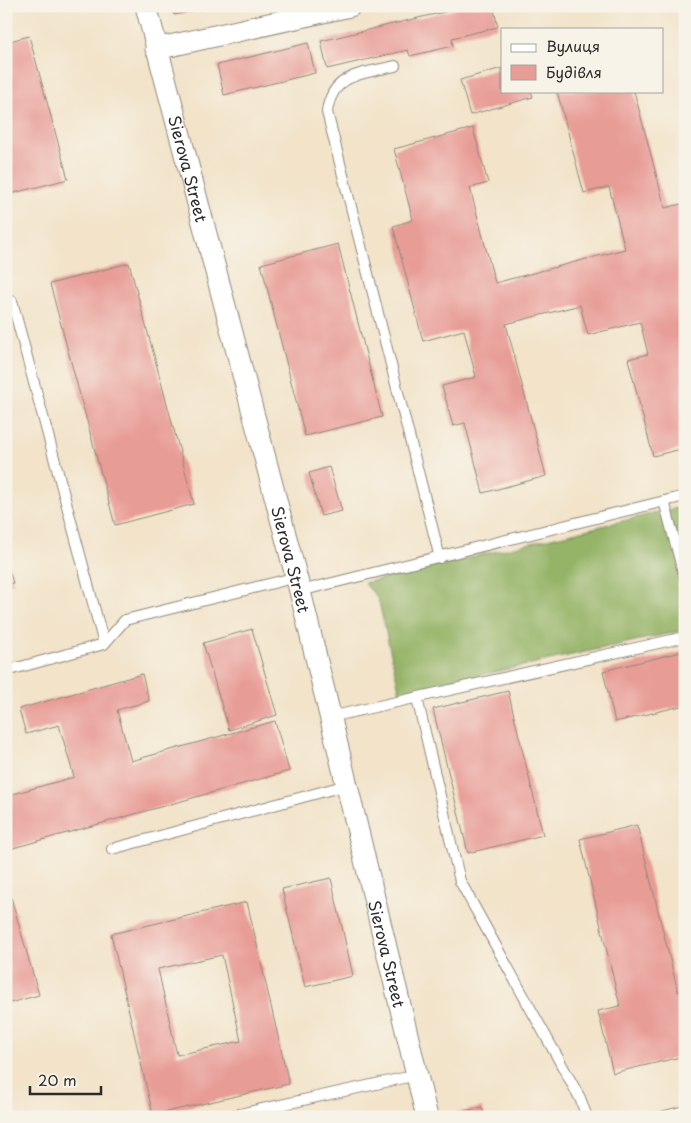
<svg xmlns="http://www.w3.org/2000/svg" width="691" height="1123" viewBox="0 0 691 1123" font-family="'Playpen Sans',sans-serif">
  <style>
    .forest { fill: #95b467; stroke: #607049 }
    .building { fill: #e89c96; fill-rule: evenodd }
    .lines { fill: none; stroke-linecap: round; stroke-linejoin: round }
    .service-casing { stroke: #8e877a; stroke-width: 12 }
    .minor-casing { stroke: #8e877a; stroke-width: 23 }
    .service { stroke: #fff; stroke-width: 10 }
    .minor { stroke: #fff; stroke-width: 21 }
    .labels { text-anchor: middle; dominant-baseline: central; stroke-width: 5; stroke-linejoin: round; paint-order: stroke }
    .street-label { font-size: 16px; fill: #2b2b2b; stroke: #f7f3e8 }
  </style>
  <rect width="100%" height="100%" fill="#f7f3e8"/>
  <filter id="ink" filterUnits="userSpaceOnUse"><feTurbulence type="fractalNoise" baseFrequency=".02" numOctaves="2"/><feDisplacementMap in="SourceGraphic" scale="10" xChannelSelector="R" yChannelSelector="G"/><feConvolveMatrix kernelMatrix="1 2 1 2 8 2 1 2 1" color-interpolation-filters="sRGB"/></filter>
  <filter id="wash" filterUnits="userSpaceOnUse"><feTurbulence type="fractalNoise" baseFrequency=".0096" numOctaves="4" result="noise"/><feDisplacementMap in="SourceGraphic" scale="20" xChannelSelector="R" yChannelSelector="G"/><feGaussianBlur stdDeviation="1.12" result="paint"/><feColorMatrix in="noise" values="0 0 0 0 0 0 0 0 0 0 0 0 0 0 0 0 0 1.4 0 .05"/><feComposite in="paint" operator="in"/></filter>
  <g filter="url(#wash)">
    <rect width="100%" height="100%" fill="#f2e3c9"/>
    <polygon class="forest" points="685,506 685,630 400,693 378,598 364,583"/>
    <g id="blocks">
      <g class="building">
        <polygon points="172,6 215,6 215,7 174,15"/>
        <polygon points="469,6 493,6 498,27 452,38 453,46 410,56 408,50 327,69 321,41"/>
        <polygon points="29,36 68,179 6,195 6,42"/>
        <polygon points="308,43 315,73 224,95 217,65"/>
        <polygon points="502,68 502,91 531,91 533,97 470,115 460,80"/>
        <polygon points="557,91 634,91 665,208 685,203 685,448 653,456 628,359 648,354 640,322 588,335 580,305 506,324 546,476 483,493 465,423 453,426 442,386 476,377 464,330 423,341 393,226 413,220 394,149 473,128 488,183 470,188 495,283 625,249 609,187 584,193"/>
        <polygon points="338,244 382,417 305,436 261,264"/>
        <polygon points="129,263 194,504 115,525 50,284"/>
        <polygon points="329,467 342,511 321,516 309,473"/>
        <polygon points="6,560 13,583 6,584"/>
        <polygon points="252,629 277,715 229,730 203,643"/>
        <polygon points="685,651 685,705 615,722 603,671"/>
        <polygon points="142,674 149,701 117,710 131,761 275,721 289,771 6,850 6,796 74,777 59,725 26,734 19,709"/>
        <polygon points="508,691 543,835 468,853 433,709"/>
        <polygon points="637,825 678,992 685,990 685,1056 613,1073 598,1011 620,1006 580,839"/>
        <polygon points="331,878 353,976 305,987 282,889"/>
        <polygon points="6,880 39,995 6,1004"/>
        <path d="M247,902l42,182 -136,31 -42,-181zM222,955l19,86 -64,14 -19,-86z"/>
        <polygon points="482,1107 485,1117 458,1117 457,1113"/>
      </g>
    </g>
  </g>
  <g filter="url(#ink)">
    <use href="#blocks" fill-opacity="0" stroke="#8e877a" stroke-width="1"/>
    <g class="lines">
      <g class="service-casing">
        <g id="service">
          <path d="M395,66c-32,8 -63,7 -68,46l113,446"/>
          <polyline points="12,301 104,644"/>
          <polyline points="664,501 685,579"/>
          <polyline points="300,591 685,496"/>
          <polyline points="6,671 104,644 125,620 297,577"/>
          <polyline points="417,698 460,881 580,1098 587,1117"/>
          <polyline points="330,717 685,637"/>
          <polyline points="112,849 347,785"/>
          <polyline points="226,1117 417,1075"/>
          <polyline points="661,1117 685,1111"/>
        </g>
      </g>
      <g class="minor-casing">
        <g id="minor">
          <path id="s1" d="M146,6l154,585 127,526"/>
          <polyline points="156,49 350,6"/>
        </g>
      </g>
      <use href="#service" class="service"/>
      <use href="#minor" class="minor"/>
    </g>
  </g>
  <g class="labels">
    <g class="street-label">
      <text stroke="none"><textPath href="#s1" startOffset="168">Sierova Street</textPath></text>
      <text stroke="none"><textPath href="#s1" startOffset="572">Sierova Street</textPath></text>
      <text stroke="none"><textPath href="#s1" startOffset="978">Sierova Street</textPath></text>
    </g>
  </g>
  <rect width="691" height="1123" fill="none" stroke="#f7f3e8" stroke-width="25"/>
  <rect x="501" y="28" width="162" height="65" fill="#f7f3e8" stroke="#a5a39c"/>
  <rect x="511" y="44" width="25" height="8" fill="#ffffff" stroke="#a5a39c"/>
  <text x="546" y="52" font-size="15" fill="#2b2b2b">Вулиця</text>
  <rect x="511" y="65" width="25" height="15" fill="#e89c96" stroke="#a5a39c"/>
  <text x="546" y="78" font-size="15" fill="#2b2b2b">Будівля</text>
  <path d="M30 1086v8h71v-8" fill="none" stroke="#2b2b2b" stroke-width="2.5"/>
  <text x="38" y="1086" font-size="15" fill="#2b2b2b" stroke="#f7f3e8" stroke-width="4" paint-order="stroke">20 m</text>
</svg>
